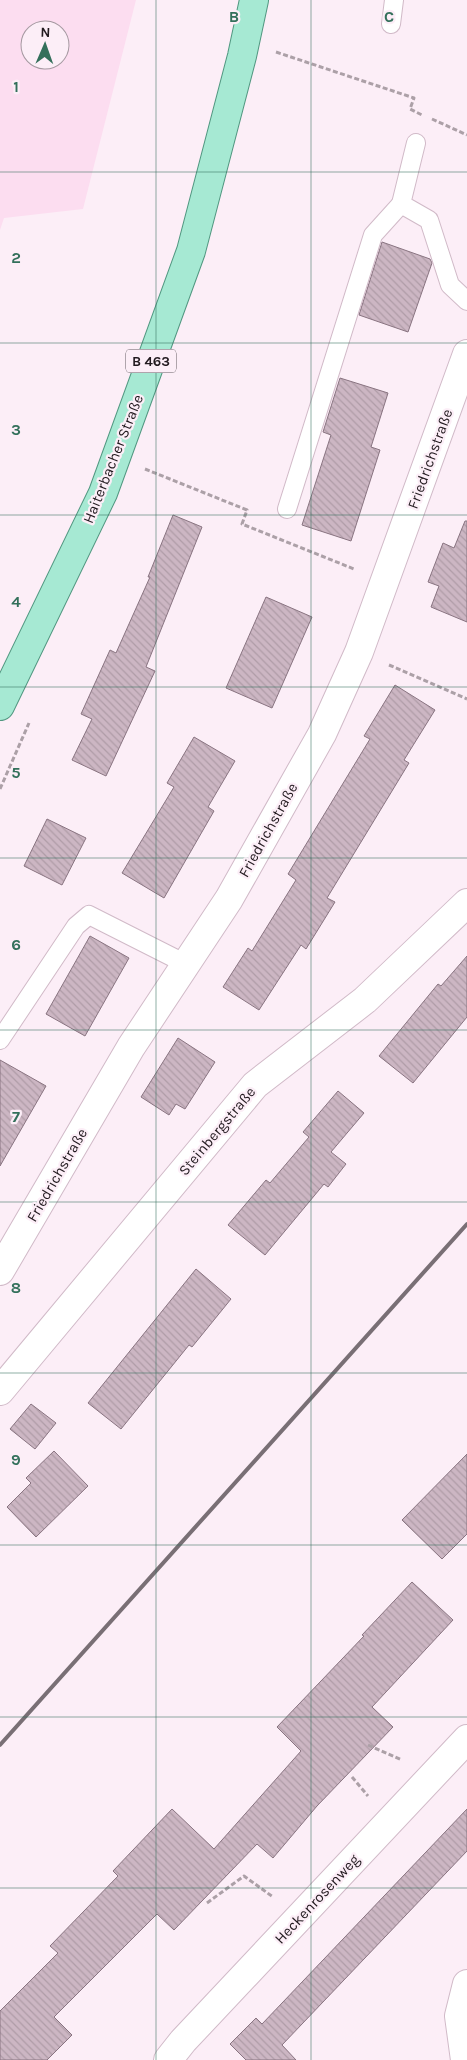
<svg xmlns="http://www.w3.org/2000/svg" width="467" height="2060" viewBox="0 0 467 2060" font-family="Karla,sans-serif">
  <style>
    .built { fill: #fcddf0; fill-rule: evenodd }
    .building { fill: url(#building-back-hatch); stroke: #897481 }
    .lines { fill: none; stroke-linecap: round; stroke-linejoin: round }
    .service-casing { stroke: #d1bac8; stroke-width: 20 }
    .minor-casing { stroke: #d1bac8; stroke-width: 30 }
    .primary-casing { stroke: #519780; stroke-width: 30 }
    .path { stroke: #aca0a7; stroke-width: 3; stroke-dasharray: 5 2.5; stroke-linecap: butt }
    .service { stroke: #fff; stroke-width: 18 }
    .minor { stroke: #fff; stroke-width: 28 }
    .primary { stroke: #a6e9d3; stroke-width: 28 }
    .rail { stroke: #796f75; stroke-width: 4 }
    .grid { fill: none; stroke: #33705b; stroke-width: 1; stroke-opacity: 0.55 }
    .labels { text-anchor: middle; dominant-baseline: central; stroke-width: 4.5; stroke-linejoin: round; paint-order: stroke }
    .shield { fill: #fceef7; stroke: #635a60; stroke-width: 1 }
    .shield-label { font-size: 14px; font-weight: bold; fill: #221a1f }
    .street-label { font-size: 15px; fill: #221a1f; stroke: #fceef7 }
    .grid-label { font-size: 16px; text-anchor: middle; font-weight: bold; fill: #33705b; stroke: #fceef7; stroke-width: 4.5; stroke-linejoin: round; paint-order: stroke }
  </style>
  <defs>
    <pattern id="building-back-hatch" width="6" height="6" patternUnits="userSpaceOnUse" patternTransform="scale(1.25)"><rect width="6" height="6" fill="#ccb6c3"/><path d="M-1 5l2 2M0 0l6 6M5-1l2 2" fill="none" stroke="#af9ca7"/></pattern>
  </defs>
  <rect width="100%" height="100%" fill="#fceef7"/>
  <path class="built" d="M0,0h136l-53,209 -79,9 -4,12zM30,30h30v30h-30z"/>
  <g class="building">
    <polygon points="382,242 430,259 432,263 408,332 359,315"/>
    <polygon points="340,378 388,393 371,447 380,450 351,541 302,525 331,435 323,432"/>
    <polygon points="173,515 202,527 146,667 155,671 106,776 72,760 92,719 81,714 110,650 116,653 150,577 148,577"/>
    <polygon points="465,521 467,521 467,622 431,607 439,586 428,582 443,543 454,548"/>
    <polygon points="266,597 312,617 272,708 226,688"/>
    <polygon points="395,685 435,710 404,760 409,763 327,898 335,902 306,949 301,945 259,1010 223,987 248,948 252,951 296,880 288,874 370,739 364,736"/>
    <polygon points="194,737 235,761 208,807 214,811 164,898 122,873 174,787 167,783"/>
    <polygon points="47,819 86,838 62,885 24,866"/>
    <polygon points="90,936 129,958 85,1036 46,1014"/>
    <polygon points="467,956 467,1017 413,1083 379,1056 438,984 441,986"/>
    <polygon points="178,1038 215,1062 185,1109 176,1104 169,1115 141,1097"/>
    <polygon points="0,1060 46,1086 0,1166"/>
    <polygon points="338,1091 364,1113 331,1152 346,1164 328,1187 324,1184 265,1255 228,1225 266,1180 270,1183 309,1137 303,1132"/>
    <polygon points="196,1269 231,1299 192,1347 189,1345 121,1429 88,1403"/>
    <polygon points="31,1404 56,1423 35,1449 10,1429"/>
    <polygon points="54,1451 88,1486 36,1537 7,1507 31,1483 26,1478"/>
    <polygon points="467,1454 467,1534 442,1559 402,1520"/>
    <polygon points="412,1582 453,1620 372,1707 393,1727 317,1806 273,1858 257,1844 174,1930 157,1914 54,2017 72,2035 47,2060 0,2060 0,2011 58,1953 50,1946 118,1876 113,1871 172,1809 214,1849 301,1751 277,1727 364,1636 362,1635"/>
    <polygon points="467,1809 467,1851 282,2045 296,2060 246,2060 230,2044 256,2018 262,2024"/>
  </g>
  <g class="lines">
    <g class="service-casing">
      <g id="service">
        <polyline points="391,24 394,0"/>
        <polyline points="416,143 401,204 429,220 450,285 467,301"/>
        <polyline points="287,509 373,235 401,204"/>
        <polyline points="0,1040 76,926 89,915 186,964"/>
      </g>
    </g>
    <g class="minor-casing">
      <g id="minor">
        <polyline points="0,1271 131,1047 229,899 322,734 359,652 467,354"/>
        <polyline points="0,1391 255,1085 365,1000 467,903"/>
        <polyline points="168,2060 183,2041 467,1739"/>
        <polyline points="465,2060 459,2016 467,1984"/>
      </g>
    </g>
    <g class="primary-casing">
      <polyline id="primary" points="0,706 103,493 191,251 242,56 254,0"/>
    </g>
    <g class="path">
      <polyline points="276,52 414,98 410,109 422,115"/>
      <polyline points="432,119 467,135"/>
      <polyline points="145,469 247,510 242,524 354,569"/>
      <polyline points="389,665 467,699"/>
      <polyline points="0,789 29,723"/>
      <polyline points="368,1745 402,1760"/>
      <polyline points="352,1777 368,1796"/>
      <polyline points="207,1903 244,1876 273,1897"/>
    </g>
    <use href="#service" class="service"/>
    <use href="#minor" class="minor"/>
    <use href="#primary" class="primary"/>
    <polyline class="rail" points="0,1745 467,1224"/>
  </g>
  <path class="grid" d="M156,0v2060M311,0v2060M0,172h467M0,343h467M0,515h467M0,687h467M0,858h467M0,1030h467M0,1202h467M0,1373h467M0,1545h467M0,1717h467M0,1888h467"/>
  <g class="labels">
    <rect class="shield" x="126" y="349.5" width="50" height="23" rx="4"/>
    <g class="shield-label">
      <text x="151" y="361">B 463</text>
    </g>
    <g class="street-label">
      <text transform="translate(113 459) rotate(-68)">Haiterbacher Straße</text>
      <text transform="translate(430 459) rotate(-70)">Friedrichstraße</text>
      <text transform="translate(268 830) rotate(-61)">Friedrichstraße</text>
      <text transform="translate(217 1131) rotate(-50)">Steinbergstraße</text>
      <text transform="translate(57 1175) rotate(-60)">Friedrichstraße</text>
      <text transform="translate(317 1899) rotate(-47)">Heckenrosenweg</text>
    </g>
  </g>
  <g class="grid-label">
    <text x="234" y="22">B</text>
    <text x="389" y="22">C</text>
    <text x="16" y="92">1</text>
    <text x="16" y="263">2</text>
    <text x="16" y="435">3</text>
    <text x="16" y="607">4</text>
    <text x="16" y="778">5</text>
    <text x="16" y="950">6</text>
    <text x="16" y="1122">7</text>
    <text x="16" y="1293">8</text>
    <text x="16" y="1465">9</text>
  </g>
  <g transform="translate(45 45) rotate(2)"><circle r="24" fill="#fceef7" stroke="#a599a1"/>
  <path d="M0-4L9 19L0 12L-9 19Z" fill="#33705b"/>
  <text y="-8" font-size="14" font-weight="bold" text-anchor="middle" fill="#221a1f">N</text>
  </g>
</svg>
